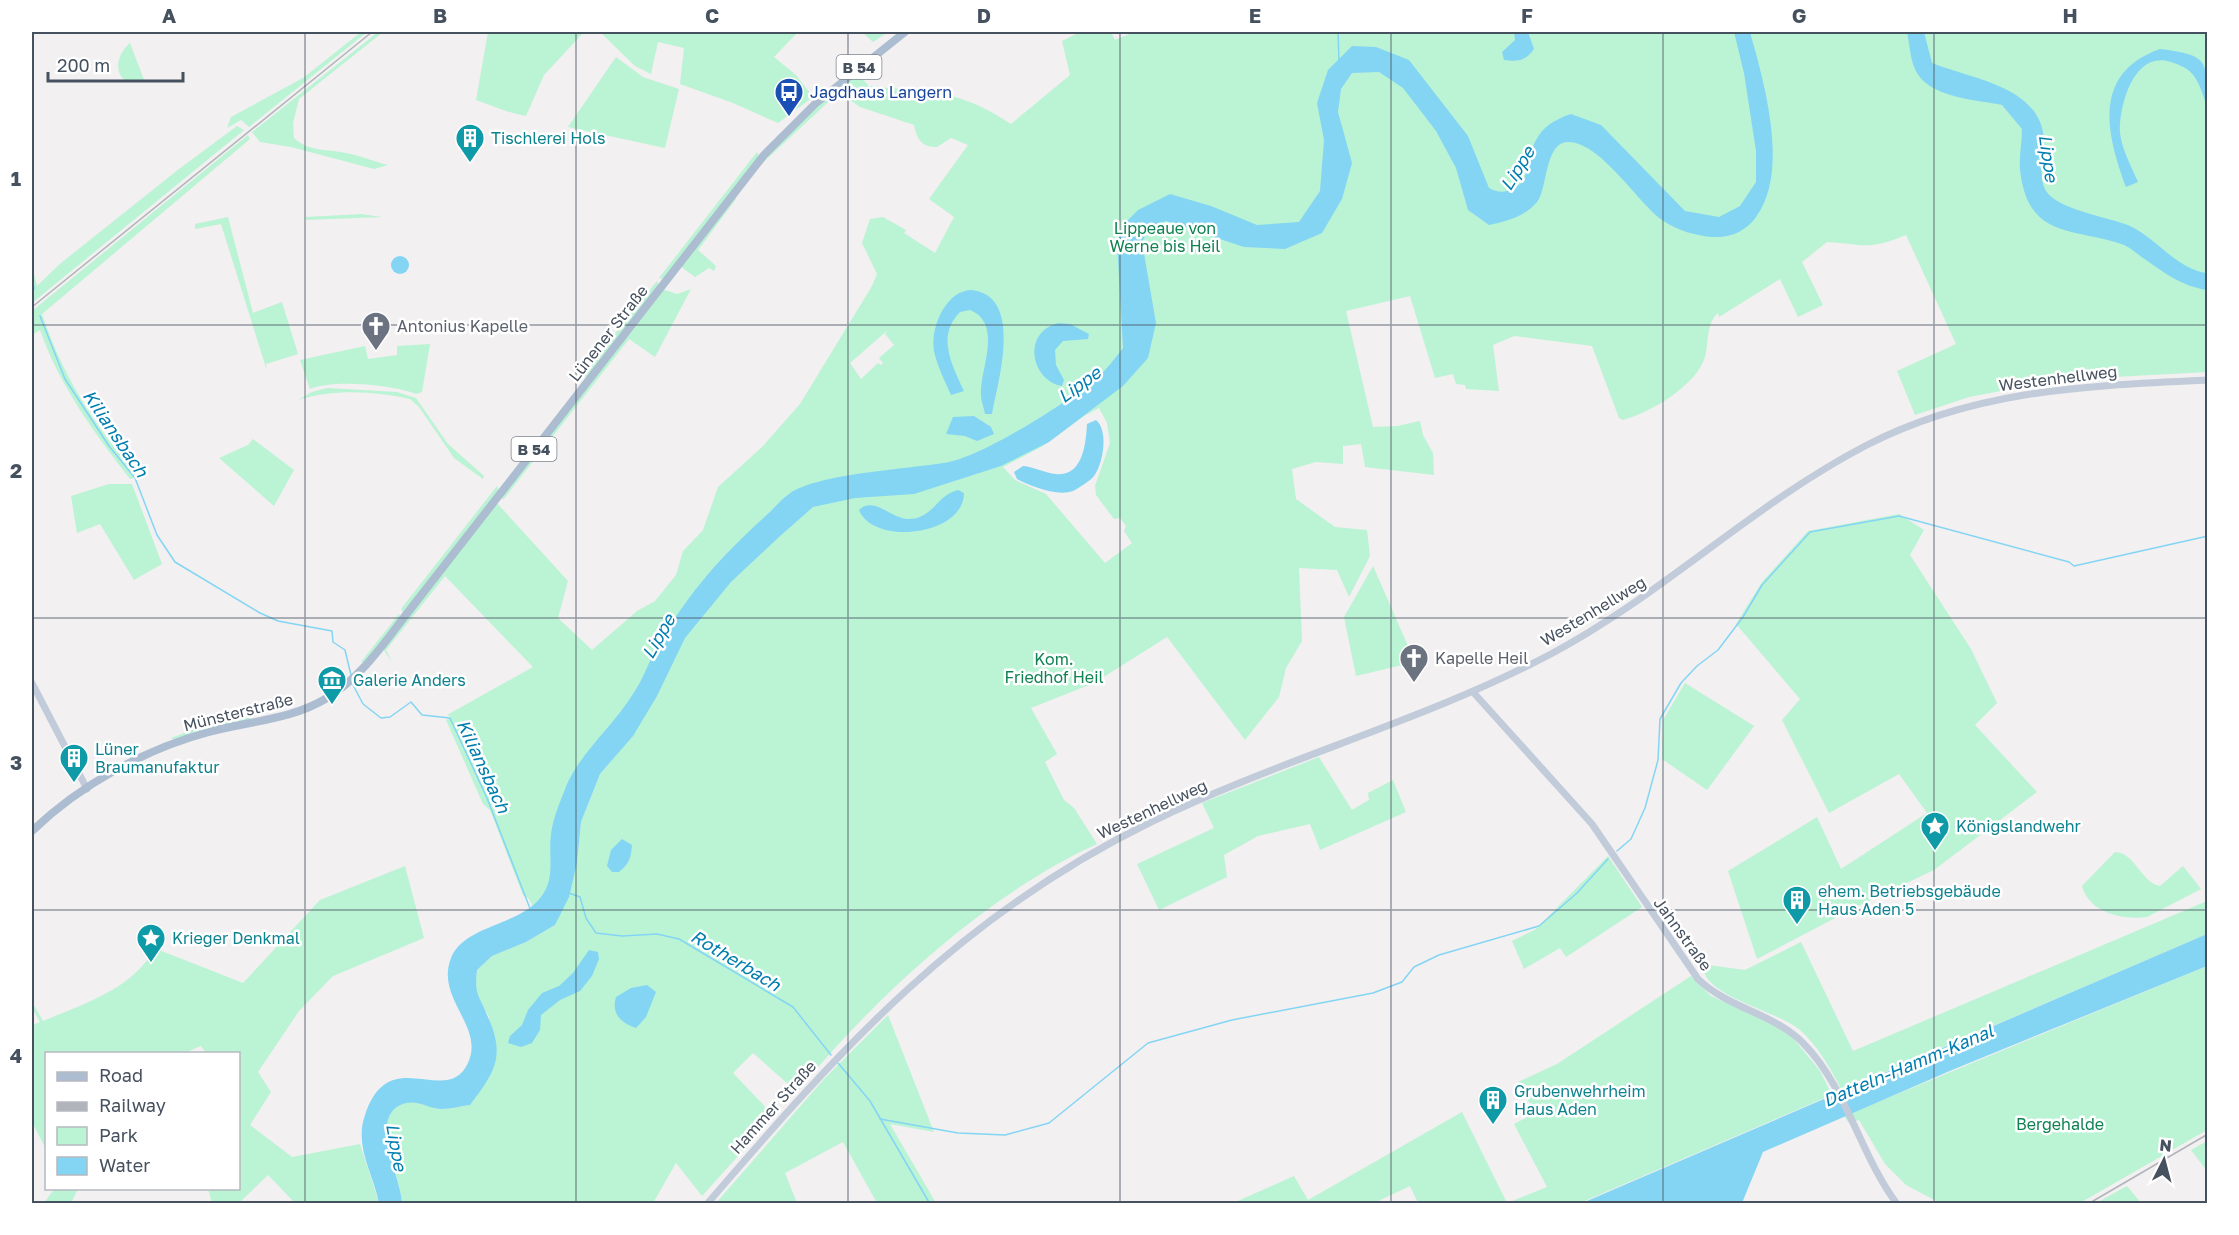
<svg xmlns="http://www.w3.org/2000/svg" width="2239" height="1235" viewBox="0 0 2239 1235" font-family="'Golos Text',sans-serif">
  <style>
    .green { fill: #bbf3d5; fill-rule: evenodd }
    .water { fill: #84d5f4 }
    .lines { fill: none; stroke-linecap: round; stroke-linejoin: round }
    .stream { stroke: #84d5f4; stroke-width: 1.5 }
    .secondary { stroke: #c1cbda; stroke-width: 7 }
    .primary { stroke: #adbdd1; stroke-width: 8 }
    .rail { stroke: #b1b4bb; stroke-width: 1.5 }
    .grid { fill: none; stroke: #46515f; stroke-width: 1.5; stroke-opacity: 0.55 }
    .labels { text-anchor: middle; dominant-baseline: central; stroke-width: 5; stroke-linejoin: round; paint-order: stroke }
    .shield { fill: #fff; stroke: #7e858f; stroke-width: 1.5 }
    .shield-label { font-size: 15px; font-weight: bold; fill: #46515f }
    .transit-label { font-size: 16px; fill: #164399; stroke: #fff; text-anchor: start }
    .culture-label { font-size: 16px; fill: #0d838f; stroke: #fff; text-anchor: start }
    .park-label { font-size: 16px; fill: #0f8251; stroke: #fff }
    .worship-label { font-size: 16px; fill: #5b616d; stroke: #fff; text-anchor: start }
    .street-label { font-size: 16px; fill: #46515f; stroke: #fff }
    .water-label { font-size: 18px; font-style: italic; fill: #017eb0; stroke: #fff }
    .neatline { fill: none; stroke: #46515f; stroke-width: 2 }
    .grid-label { font-size: 20px; text-anchor: middle; font-weight: bold; fill: #46515f }
  </style>
  <rect width="100%" height="100%" fill="#f2f0f0"/>
  <g class="green">
    <polygon points="361,32 367,32 249,127 241,120 227,128 231,117 303,78"/>
    <path d="M378,32h5l-84,67 -6,24 1,15c14,13 29,11 46,14 16,2 32,9 48,13l-14,4 -83,-22 -31,-5 -8,-10z"/>
    <path d="M488,32h96l-40,43 -18,41c-18,-3 -33,-10 -50,-16z"/>
    <polygon points="600,32 798,32 774,57 796,75 813,97 778,123 733,103 680,84 684,48 658,42 651,74 635,66"/>
    <polygon points="862,32 888,32 873,42"/>
    <path d="M1080,32h31l4,8 19,-8h1073v340l-148,8 -90,17 -54,18 -18,-44 59,-27 -50,-109c-39,16 -41,9 -79,7l-25,20 21,43 -25,12 -18,-38 -61,38 -1,-4c-12,10 -9,29 -13,44 -9,29 -54,55 -82,63l-4,-2 -27,-72 -78,-10 -21,9 6,46 -33,-2 -1,-4 -9,-1 -3,-10 -18,4 -25,-82 -64,15 27,116 24,-1 23,-5 3,14 10,18 1,22 -69,-8 -4,-23 -18,2v18l-27,-2 -24,7 4,30 39,28 32,3 3,26 -21,41 -12,-27 -38,-2 3,73 -16,27 -7,29 -34,43 -78,-103 -73,46 -63,25 26,46 -12,8 19,38 10,8 23,36c-112,51 -223,154 -300,248l-44,-39 -20,20 41,43 -72,80 -26,-33 -23,40h-251c-1,-24 -38,-99 8,-101 12,0 21,7 32,7 9,0 19,-3 28,-4l19,-88 -14,-26 2,-21 15,-14 34,-14 29,-17 22,-62 4,-41 19,-48 18,-21 -12,-13 -43,139 -30,28 -4,-8 -6,-4 -33,-85 -7,-6 -37,-84 5,-3 -4,-2 86,-48 -88,-91 -59,74 6,12 -9,-13 56,-73 4,-1 2,-6 51,-67 72,79 -10,37 34,32 45,-39 18,-10 21,-26 7,-24 20,-21 15,-43 44,-40 38,-43 72,-118 5,-12 -15,-31 8,-24 13,-2 23,13 -2,3 31,20 19,-36 -25,-18 39,-54 -17,-7 -14,9c-16,0 -20,-8 -23,-22l-54,-18 -21,-15 -85,79 32,-36 50,-45 22,-16 11,12c61,7 88,2 142,38l59,-49 -8,-34zM888,330l-3,4 9,11 -15,13 4,5 -2,2 -3,-2 -17,16 -11,-16zM1099,408l8,15 3,20 -15,43 1,9 18,24 6,-1 6,8 -2,5 8,12 -27,20 -59,-69 -31,-14 -12,-13 40,-21 41,-30z"/>
    <path d="M130,43l14,37 -17,2c-15,-10 -9,-29 3,-39z"/>
    <polygon points="616,57 643,77 679,89 665,148 568,127"/>
    <polygon points="237,126 244,130 32,303 32,265 37,286 61,263 179,169"/>
    <path d="M248,135l2,4 -208,175c22,65 52,110 96,163l-8,2c-36,-47 -70,-92 -90,-149l-8,5v-24z"/>
    <polygon points="757,152 759,156 663,279 659,278"/>
    <polygon points="735,197 736,199 698,250 716,266 714,271 709,268 695,277 680,266"/>
    <polygon points="361,214 382,217 306,220 306,217"/>
    <polygon points="228,217 253,313 282,302 298,354 266,364 267,371 221,224 195,229 195,224"/>
    <polygon points="657,281 659,285 587,377 581,376"/>
    <polygon points="662,289 677,294 691,289 655,357 629,339 503,500 502,495"/>
    <path d="M430,344l-8,48 -6,2c-23,-9 -82,-15 -106,-5l-10,-29 65,-14 3,13 29,-4v-9z"/>
    <path d="M327,388l70,4 19,6 32,46 36,32 -1,3 -29,-21 -35,-51 -9,-8c-37,-8 -76,-10 -112,1l14,-8z"/>
    <polygon points="253,439 294,470 274,506 219,458 248,445"/>
    <polygon points="109,484 132,484 162,564 134,580 100,524 77,533 71,496"/>
    <polygon points="497,486 499,491 405,612 403,612 401,609"/>
    <polygon points="1899,514 1924,530 1910,555 1971,649 1997,703 1975,725 2037,792 1934,870 1858,906 1757,959 1728,871 1817,817 1841,869 1927,813 1899,774 1829,813 1782,720 1800,699 1736,624 1762,582 1808,531"/>
    <polygon points="1373,566 1415,662 1356,676 1344,617"/>
    <polygon points="399,614 401,618 364,663 361,662"/>
    <polygon points="1685,683 1754,726 1707,790 1662,759 1663,720"/>
    <polygon points="245,718 251,718 250,721 174,740 171,738 200,727"/>
    <polygon points="1319,757 1352,810 1369,800 1368,793 1393,780 1406,812 1320,850 1310,824 1258,836 1224,855 1227,877 1159,910 1137,864 1214,828 1202,803"/>
    <path d="M2115,852c21,1 25,30 45,34l23,-20 18,23 -54,28c-24,3 -58,-4 -65,-31z"/>
    <polygon points="1608,856 1642,907 1566,957 1560,948 1524,969 1512,941 1536,929"/>
    <path d="M405,866l19,72 -91,38 -34,35 -41,61 13,20 -21,33 42,32 68,-13 19,59h-84l-27,-28 -29,28h-27l-4,-14 30,-1v-134l-32,-1 -5,-7 -19,8h-136v95l-14,-27v-97l8,-3 -8,-14v-6l11,19c38,-16 93,-33 111,-73l89,35 77,-83z"/>
    <path d="M2207,901v33l-627,269h-162l-8,-17 -36,17 -143,1 63,-28 14,24 154,-88 45,91 40,-16 -33,-63 21,-11 -17,-31 39,-18 134,-88 20,20 66,30 16,12 27,33 10,20 10,-4c-10,-20 -23,-42 -40,-57 -22,-19 -91,-32 -97,-61l5,-4 37,5 56,-28 52,109z"/>
    <polygon points="2207,966 2207,1130 2080,1203 1940,1203 1906,1185 1885,1164 1859,1120 1849,1123 1844,1116"/>
    <polygon points="888,1015 934,1132 890,1124 936,1203 877,1203 843,1142 785,1173 797,1203 716,1203 824,1079"/>
    <polygon points="2207,1141 2207,1171 2191,1150"/>
    <polygon points="2127,1186 2141,1203 2096,1203"/>
    <polygon points="55,1188 78,1188 78,1189 71,1203 44,1203"/>
  </g>
  <g class="water">
    <path d="M1514,32h14l6,17c-9,12 -15,13 -30,11l-2,-8 13,-12z"/>
    <path d="M1734,32h16c14,50 40,139 6,185 -10,14 -25,21 -43,20 -17,-1 -37,-7 -51,-17 -24,-17 -61,-77 -93,-78 -25,-1 -21,48 -32,60 -13,15 -30,19 -48,23l-21,-15 -12,-42 -20,-37 -33,-43 -24,-16 -27,1 -11,16 -3,23 14,51 -10,36 -20,34 -37,16 -41,-2 -78,-26 -16,6 -8,15 14,81 -8,35 -25,28 -74,56 -48,24 -87,28 -59,4 -42,9 -34,30 -48,45 -46,56 -28,58 -24,40 -33,38 -19,48 -4,41 -8,34 -14,28 -29,17 -34,14 -15,14c-3,26 2,24 11,47 18,40 6,56 -18,88 -9,1 -19,4 -28,4 -13,0 -23,-9 -36,-6 -40,10 -5,74 -4,100h-23c-6,-30 -25,-57 -14,-88 24,-74 82,-6 103,-52 17,-37 -33,-64 -17,-105 13,-33 68,-32 90,-61 15,-19 7,-41 10,-63 2,-17 10,-34 16,-50 16,-34 46,-58 66,-90 11,-16 17,-36 27,-52 31,-53 65,-90 110,-130 6,-6 12,-13 19,-18 28,-21 123,-25 160,-32 36,-7 119,-60 148,-84 10,-9 18,-20 26,-30l-6,-107 8,-18 13,-13 32,-16 41,12 46,19 42,-3 21,-31 4,-51 -7,-37 11,-33 24,-24 24,1 33,13 59,76 21,52c14,8 23,2 35,-7 8,-35 10,-55 47,-67l30,11 84,86 34,6 21,-11 16,-24v-31l-12,-78z"/>
    <path d="M1907,32h17l8,31c39,16 111,23 112,79 1,15 -7,35 2,49 12,19 63,26 84,35 26,12 48,44 77,47v17c-26,-4 -42,-17 -64,-32 -6,-4 -12,-10 -19,-13 -51,-18 -96,-5 -104,-75 -1,-13 2,-28 2,-41l-20,-24c-24,-5 -67,-7 -83,-29 -9,-12 -9,-30 -12,-44z"/>
    <path d="M2160,49c48,6 48,11 47,57 -4,-10 -7,-22 -13,-30 -6,-8 -14,-11 -23,-14 -35,-11 -49,36 -51,62 -2,19 11,41 18,58l-12,5c-20,-54 -34,-114 34,-138z"/>
    <circle cx="400" cy="265" r="9"/>
    <path d="M971,290c54,5 26,94 21,124h-7c-1,-6 -4,-13 -4,-19 -2,-24 23,-71 -11,-85l-10,2c-24,24 -8,53 4,79l-13,4c-6,-14 -14,-29 -17,-44 -4,-22 11,-60 37,-61z"/>
    <path d="M1059,323l11,1 19,10 -1,5 -25,2 -8,9 1,15 8,15 -2,6c-32,-6 -40,-55 -3,-63z"/>
    <polygon points="974,416 991,427 994,434 977,441 965,436 946,434 953,417"/>
    <path d="M1096,420c13,11 7,44 -2,56 -4,5 -14,11 -19,14 -16,8 -44,-4 -58,-11l-3,-7 9,-6c11,1 22,7 33,8 27,3 30,-31 31,-50z"/>
    <path d="M958,490l6,3c0,43 -91,53 -105,17 14,-14 32,8 48,9 26,1 29,-24 51,-29z"/>
    <path d="M622,839l10,6c-1,13 -3,19 -13,27h-7l-5,-6 4,-16z"/>
    <polygon points="2207,934 2207,966 1952,1070 1763,1152 1742,1203 1580,1204"/>
    <polygon points="589,950 598,952 599,959 592,976 580,991 560,1000 541,1015 540,1030 532,1043 521,1047 508,1043 510,1036 522,1025 528,1010 542,993 559,986 573,973"/>
    <path d="M647,985l9,7 -10,25 -10,11c-15,-5 -25,-14 -20,-31l15,-9z"/>
  </g>
  <g class="lines">
    <g class="stream">
      <polyline points="1338,32 1339,61"/>
      <polyline points="32,274 34,289"/>
      <polyline points="40,316 65,379 109,446 135,478 157,535 175,562 260,613 278,621 332,631 333,642 345,650 351,675"/>
      <polyline points="352,683 363,704 381,718 390,717 411,702 422,715 450,718 487,798 531,911"/>
      <polyline points="1617,851 1631,839 1645,808 1658,760 1660,719 1681,683 1697,666 1718,650 1743,617 1762,585 1810,532 1899,516 2069,562 2074,566 2208,536"/>
      <polyline points="569,893 580,897 586,918 596,933 622,936 657,934 679,939 793,1007 831,1055"/>
      <polyline points="838,1063 870,1101 930,1204"/>
      <polyline points="880,1119 958,1133 1005,1135 1049,1123 1148,1043 1232,1020 1373,993 1402,982 1414,967 1439,955 1539,926 1577,893 1608,859"/>
    </g>
    <g class="secondary">
      <polyline points="32,683 87,789"/>
      <path d="M1473,692l119,132 106,155c31,30 76,34 106,65 43,44 56,111 93,160"/>
      <path d="M707,1204c135,-157 253,-289 444,-382 129,-63 270,-100 398,-167 112,-59 203,-150 316,-209 110,-57 221,-60 343,-66"/>
    </g>
    <path class="primary" d="M32,831c48,-46 113,-82 177,-99 40,-11 82,-12 118,-34 33,-20 55,-52 78,-82l359,-461 51,-51 90,-72"/>
    <g class="rail">
      <polyline points="32,307 372,32"/>
      <polyline points="2088,1204 2208,1134"/>
    </g>
  </g>
  <path class="grid" d="M305,32v1172M576,32v1172M848,32v1172M1120,32v1172M1391,32v1172M1663,32v1172M1934,32v1172M32,325h2176M32,618h2176M32,910h2176"/>
  <defs>
    <g id="bus-pin" transform="scale(1.5)"><path d="M0 17L-7.5 6A9.5 9.5 0 1 1 7.5 6Z" fill="#1a4fb4" stroke="#fff"/><path d="M-5-6H5V4H4V6H2V4H-2V6H-4V4H-5ZM-3.5-4V0h7V-4ZM-3.5 1.2v1.5H-2V1.2ZM2 1.2v1.5H3.5V1.2Z" fill="#fff"/></g>
    <g id="building-pin" transform="scale(1.5)"><path d="M0 17L-7.5 6A9.5 9.5 0 1 1 7.5 6Z" fill="#0f9aa8" stroke="#fff"/><path d="M-4-6H4V6H1V3H-1V6H-4ZM-2.5-4.3h1.7v1.8h-1.7ZM.8-4.3h1.7v1.8H.8ZM-2.5-1h1.7V.8h-1.7ZM.8-1h1.7V.8H.8Z" fill="#fff"/></g>
    <g id="church-pin" transform="scale(1.5)"><path d="M0 17L-7.5 6A9.5 9.5 0 1 1 7.5 6Z" fill="#6b7280" stroke="#fff"/><path d="M-1.2-6h2.4v3.5h3.3v2.4h-3.3V6h-2.4V-.1h-3.3v-2.4h3.3Z" fill="#fff"/></g>
    <g id="museum-pin" transform="scale(1.5)"><path d="M0 17L-7.5 6A9.5 9.5 0 1 1 7.5 6Z" fill="#0f9aa8" stroke="#fff"/><path d="M0-6L6-3V-2H-6V-3ZM-5-1h2V3h-2ZM-1-1h2V3h-2ZM3-1h2V3H3ZM-6 4H6V6H-6Z" fill="#fff"/></g>
    <g id="sight-pin" transform="scale(1.5)"><path d="M0 17L-7.5 6A9.5 9.5 0 1 1 7.5 6Z" fill="#0f9aa8" stroke="#fff"/><path d="M0-6L1.8-2.2L6-1.7L2.9 1.2L3.7 5.4L0 3.3L-3.7 5.4L-2.9 1.2L-6-1.7L-1.8-2.2Z" fill="#fff"/></g>
  </defs>
  <g fill-rule="evenodd">
    <use href="#bus-pin" x="789" y="92"/>
    <use href="#building-pin" x="470" y="138"/>
    <use href="#church-pin" x="376" y="326"/>
    <use href="#church-pin" x="1414" y="658"/>
    <use href="#museum-pin" x="332" y="680"/>
    <use href="#building-pin" x="74" y="758"/>
    <use href="#sight-pin" x="1935" y="826"/>
    <use href="#building-pin" x="1797" y="900"/>
    <use href="#sight-pin" x="151" y="938"/>
    <use href="#building-pin" x="1493" y="1100"/>
  </g>
  <g class="labels">
    <g class="shield">
      <rect x="836.5" y="55" width="45" height="24" rx="4.5"/>
      <rect x="511.5" y="437" width="45" height="24" rx="4.5"/>
    </g>
    <g class="shield-label">
      <text x="859" y="67">B 54</text>
      <text x="534" y="449">B 54</text>
    </g>
    <g class="transit-label">
      <text x="810" y="92">Jagdhaus Langern</text>
    </g>
    <g class="culture-label">
      <text x="491" y="138">Tischlerei Hols</text>
      <text x="353" y="680">Galerie Anders</text>
      <text x="95" y="749">Lüner<tspan x="95" dy="18">Braumanufaktur</tspan></text>
      <text x="1956" y="826">Königslandwehr</text>
      <text x="1818" y="891">ehem. Betriebsgebäude<tspan x="1818" dy="18">Haus Aden 5</tspan></text>
      <text x="172" y="938">Krieger Denkmal</text>
      <text x="1514" y="1091">Grubenwehrheim<tspan x="1514" dy="18">Haus Aden</tspan></text>
    </g>
    <g class="park-label">
      <text x="1165" y="228">Lippeaue von<tspan x="1165" dy="18">Werne bis Heil</tspan></text>
      <text x="1054" y="659">Kom.<tspan x="1054" dy="18">Friedhof Heil</tspan></text>
      <text x="2060" y="1124">Bergehalde</text>
    </g>
    <g class="worship-label">
      <text x="397" y="326">Antonius Kapelle</text>
      <text x="1435" y="658">Kapelle Heil</text>
    </g>
    <g class="street-label">
      <text transform="translate(608 333) rotate(-52)">Lünener Straße</text>
      <text transform="translate(2058 378) rotate(-7)">Westenhellweg</text>
      <text transform="translate(1593 611) rotate(-31)">Westenhellweg</text>
      <text transform="translate(238 712) rotate(-14)">Münsterstraße</text>
      <text transform="translate(1152 809) rotate(-25)">Westenhellweg</text>
      <text transform="translate(1683 934) rotate(54)">Jahnstraße</text>
      <text transform="translate(773 1107) rotate(-48)">Hammer Straße</text>
    </g>
    <g class="water-label">
      <text transform="translate(2049 158) rotate(82)">Lippe</text>
      <text transform="translate(1517 168) rotate(-58)">Lippe</text>
      <text transform="translate(1079 384) rotate(-36)">Lippe</text>
      <text transform="translate(116 433) rotate(56)">Kiliansbach</text>
      <text transform="translate(658 636) rotate(-60)">Lippe</text>
      <text transform="translate(484 766) rotate(65)">Kiliansbach</text>
      <text transform="translate(736 960) rotate(31)">Rotherbach</text>
      <text transform="translate(1908 1065) rotate(-23)">Datteln-Hamm-Kanal</text>
      <text transform="translate(397 1147) rotate(80)">Lippe</text>
    </g>
  </g>
  <rect width="2239" height="1235" fill="none" stroke="#ffffff" stroke-width="66"/>
  <rect x="45" y="1052" width="195" height="138" fill="#ffffff" stroke="#b5b9bf" stroke-width="1.5"/>
  <rect x="57" y="1072" width="30" height="9" fill="#adbdd1" stroke="#b5b9bf" stroke-width="1.5"/>
  <text x="99" y="1082" font-size="18" fill="#46515f">Road</text>
  <rect x="57" y="1102" width="30" height="9" fill="#b1b4bb" stroke="#b5b9bf" stroke-width="1.5"/>
  <text x="99" y="1112" font-size="18" fill="#46515f">Railway</text>
  <rect x="57" y="1127" width="30" height="18" fill="#bbf3d5" stroke="#b5b9bf" stroke-width="1.5"/>
  <text x="99" y="1142" font-size="18" fill="#46515f">Park</text>
  <rect x="57" y="1157" width="30" height="18" fill="#84d5f4" stroke="#b5b9bf" stroke-width="1.5"/>
  <text x="99" y="1172" font-size="18" fill="#46515f">Water</text>
  <g transform="translate(2164 1160) rotate(6)" stroke="#ffffff" stroke-width="4.5" paint-order="stroke">
  <path d="M0-4.5L10 22L0 15L-10 22Z" fill="#46515f"/>
  <text y="-9" font-size="16" font-weight="bold" text-anchor="middle" fill="#46515f">N</text>
  </g>
  <path d="M48 72v9h135v-9" fill="none" stroke="#46515f" stroke-width="3"/>
  <text x="57" y="72" font-size="18" fill="#46515f" stroke="#ffffff" stroke-width="4.5" paint-order="stroke">200 m</text>
  <rect x="33" y="33" width="2173" height="1169" class="neatline"/>
  <g class="grid-label">
    <text x="169" y="23">A</text>
    <text x="440" y="23">B</text>
    <text x="712" y="23">C</text>
    <text x="984" y="23">D</text>
    <text x="1255" y="23">E</text>
    <text x="1527" y="23">F</text>
    <text x="1799" y="23">G</text>
    <text x="2070" y="23">H</text>
    <text x="16" y="186">1</text>
    <text x="16" y="478">2</text>
    <text x="16" y="770">3</text>
    <text x="16" y="1063">4</text>
  </g>
</svg>
